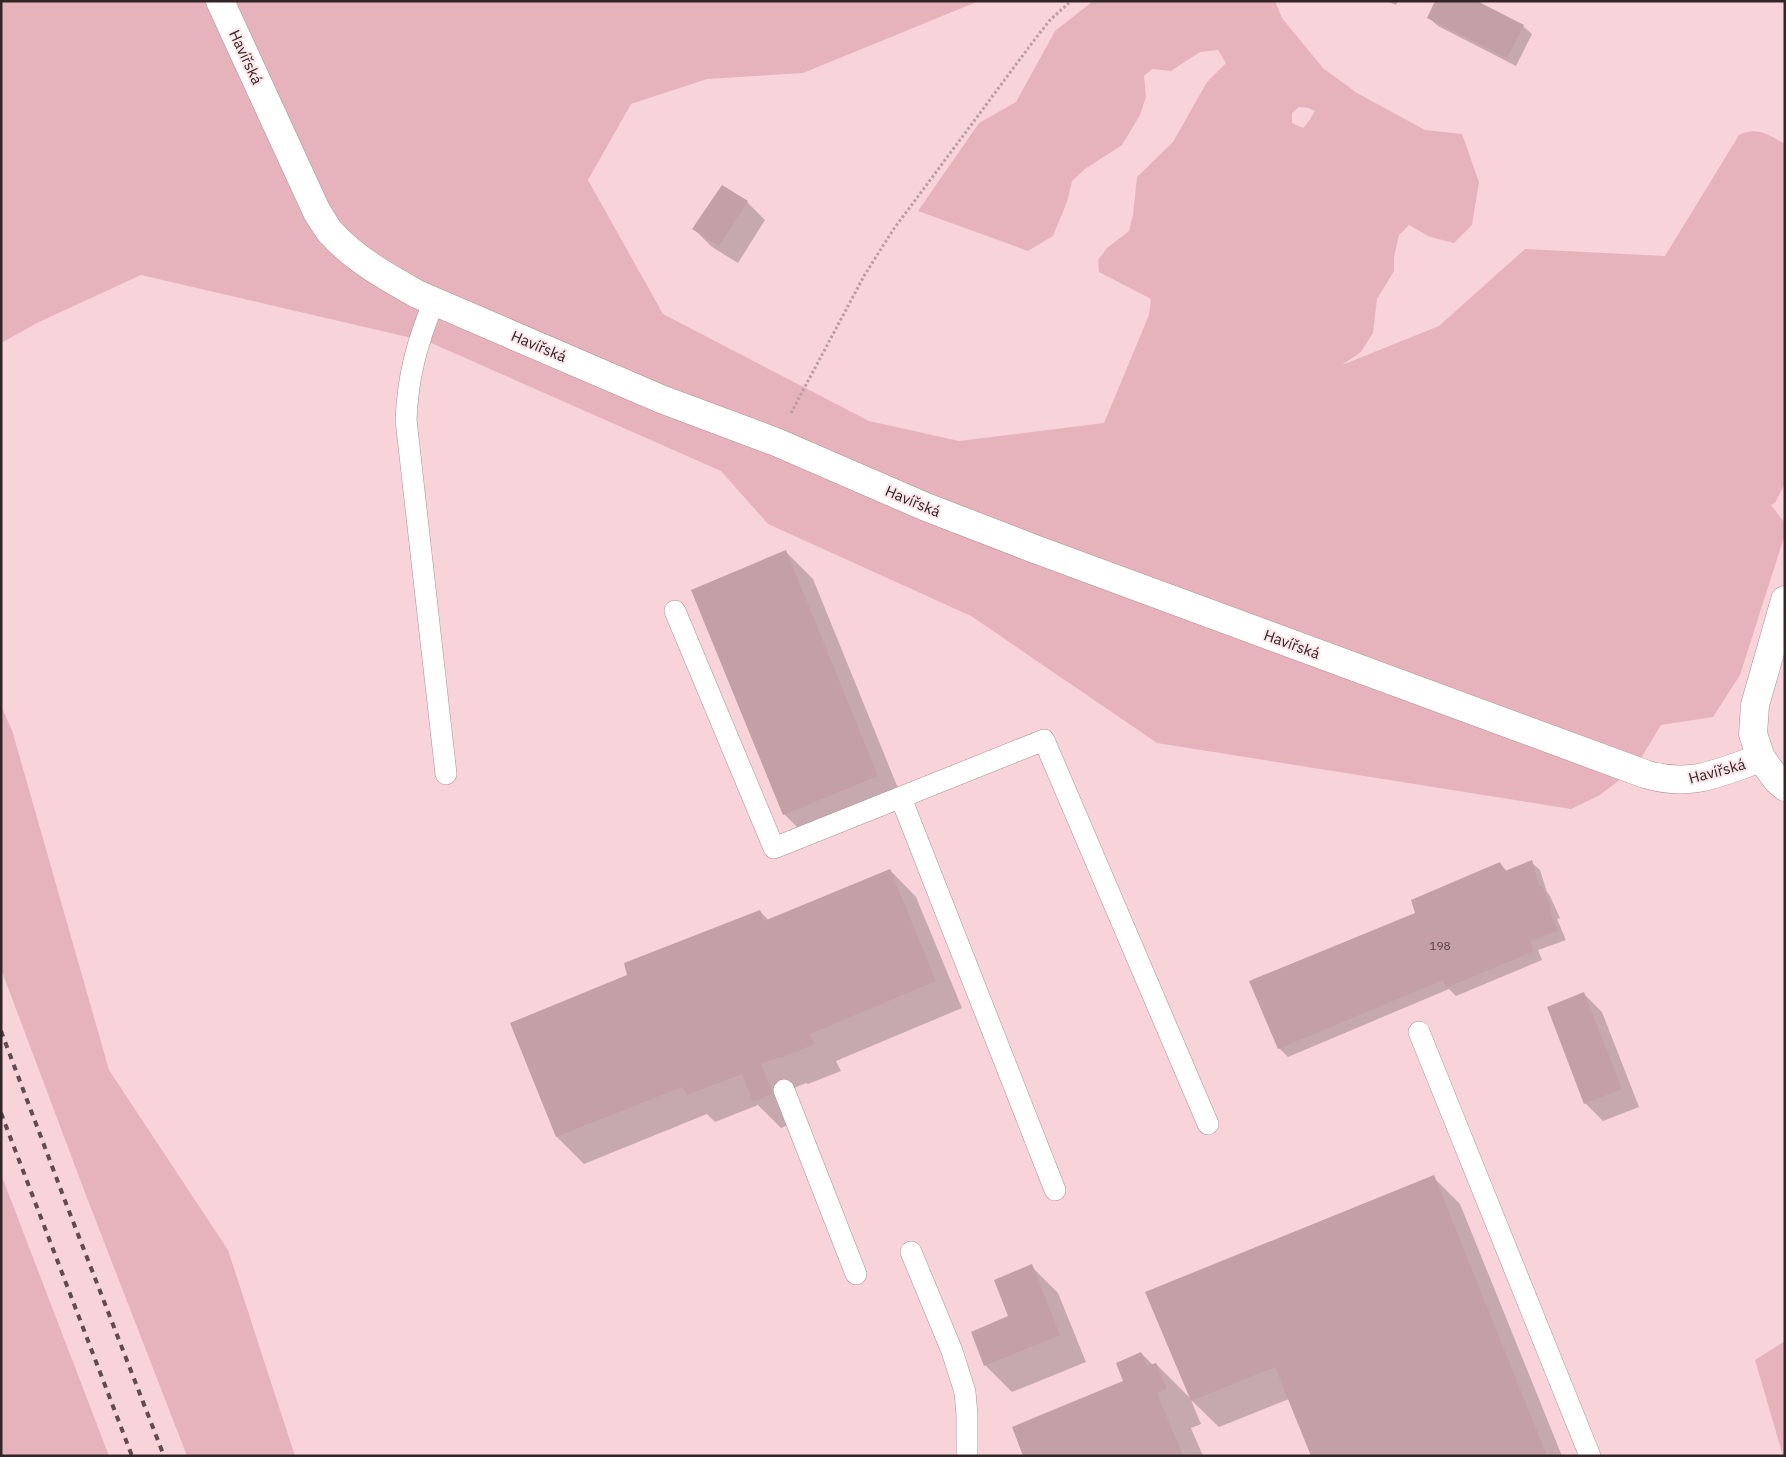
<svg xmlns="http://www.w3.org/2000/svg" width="1786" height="1457" viewBox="0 0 1786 1457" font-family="'IBM Plex Sans',sans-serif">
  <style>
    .green { fill: #e6b3bc; fill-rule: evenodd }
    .shadow { fill: #0003 }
    .building { fill: #c2a0a6 }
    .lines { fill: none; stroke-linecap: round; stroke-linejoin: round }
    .lane-casing { stroke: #b08e94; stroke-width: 22 }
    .street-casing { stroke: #b08e94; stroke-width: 29 }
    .path { stroke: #ba9da2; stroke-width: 3; stroke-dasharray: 2.5 2.5; stroke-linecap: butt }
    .lane { stroke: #fff; stroke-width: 21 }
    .street { stroke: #fff; stroke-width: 28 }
    .rail { stroke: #5e4c4f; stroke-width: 4; stroke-dasharray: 6 6; stroke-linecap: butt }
    .labels { text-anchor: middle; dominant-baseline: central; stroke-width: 4; stroke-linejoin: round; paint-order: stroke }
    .number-label { font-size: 12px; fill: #564447 }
    .street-label { font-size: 15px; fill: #322527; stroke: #fbe5e9 }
  </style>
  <rect width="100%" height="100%" fill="#f8d4da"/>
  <g class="green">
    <path d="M1,1h978l-176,72 -96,6 -76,25 -43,76 75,134 206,107 90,20 145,-18 45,-108 2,-16 -52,-27 -1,-12 9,-12 22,-17 4,-16 4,-38 36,-35 34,-60 19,-19 -8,-13 -18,2 -29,19 -19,-2 -8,7 2,21 -6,18 -18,30 -37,24 -13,12 -5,21 -14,34 -25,15 -110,-40 61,-88 37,-21 39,-71 38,-30h182l7,17 41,50 34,25 68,37 37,4 17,48 -7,43 -18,18 -24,-6 -21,-12 -10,10 -5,22v14l-17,28 -4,34 -12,19 -19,13 97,-39 86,-77 140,7 74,-121c18,-9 30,0 46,9v339l-10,20 -4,2 14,18v11l-45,141 -27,42 -52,8 -26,43 -35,27 -29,14 -414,-66 -186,-127 -203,-92 -47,-53 -292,-129 -288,-67 -102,47 -38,21zM1299,107l10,1 6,3 -6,10 -6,7 -11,-5v-10z"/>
    <polygon points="1,706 12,730 109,1070 228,1250 295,1456 187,1456 87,1198 1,969"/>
    <polygon points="1,1174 109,1456 1,1455"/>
    <polygon points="1785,1341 1785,1456 1783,1456 1755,1360"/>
  </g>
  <g class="shadow">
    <polygon points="1387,1 1398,1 1396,5"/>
    <polygon points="1429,18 1523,26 1532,34 1516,66 1438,26"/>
    <polygon points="747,202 765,220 738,263 712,247 694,229"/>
    <polygon points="786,552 813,579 904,803 811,841 784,814"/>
    <polygon points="1531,862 1540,870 1547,892 1550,896 1560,918 1557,919 1566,940 1538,950 1542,960 1456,996 1449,989 1288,1057 1279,1048 1417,914 1499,863 1507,871"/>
    <polygon points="890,870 916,897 962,1008 836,1061 841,1071 808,1084 806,1083 787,1091 799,1120 781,1128 758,1105 715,1122 707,1114 584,1164 557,1137 511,1024 628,975 760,911 769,921"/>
    <polygon points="1584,994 1602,1012 1639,1107 1603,1121 1585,1103"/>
    <polygon points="1433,1177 1460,1204 1562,1456 1312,1456 1289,1399 1219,1427 1191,1400 1201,1424 1191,1428 1203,1456 1025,1456 1125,1382 1141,1353 1153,1365 1156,1364 1191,1399"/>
    <polygon points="1031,1266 1058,1293 1086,1362 1012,1392 985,1365 1010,1317"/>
  </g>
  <g class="building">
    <polygon points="1435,1 1477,1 1524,25 1507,58 1427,18"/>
    <polygon points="722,185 748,201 719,246 692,229"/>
    <polygon points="786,550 878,776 783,815 691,590"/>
    <polygon points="1532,860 1539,886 1542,886 1552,910 1549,910 1558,931 1530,941 1534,951 1446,988 1443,980 1278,1049 1249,981 1415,913 1411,900 1500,862 1505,871"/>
    <polygon points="890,869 936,981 810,1034 815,1044 780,1058 779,1057 761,1064 773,1093 753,1102 742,1074 687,1095 682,1087 556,1137 510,1023 627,975 624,963 760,910 764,921"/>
    <polygon points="1584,992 1622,1089 1584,1104 1547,1007"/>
    <polygon points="1434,1175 1547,1456 1420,1456 1419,1454 1415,1456 1311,1456 1275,1367 1191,1401 1145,1292"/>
    <polygon points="1032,1264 1060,1335 984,1366 971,1332 1008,1316 994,1280"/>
    <polygon points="1141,1352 1147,1366 1156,1363 1167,1389 1157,1393 1183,1456 1023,1456 1012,1427 1123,1381 1116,1363"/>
  </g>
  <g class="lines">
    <g class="lane-casing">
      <g id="lane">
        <path d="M434,301c-17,42 -26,74 -28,119l40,354"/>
        <polyline points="675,611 774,848 1044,740 1208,1124"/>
        <polyline points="901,798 1055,1190"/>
        <polyline points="1419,1032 1590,1456"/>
        <polyline points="784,1090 856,1274"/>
        <polyline points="911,1252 952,1351 965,1392 967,1415 967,1456"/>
      </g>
    </g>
    <g class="street-casing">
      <g id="street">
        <path d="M220,1l97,211c5,7 9,16 15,22 24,26 55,43 85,60l244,105 115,43 150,65 106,41 613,226c45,14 73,-1 116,-16"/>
        <polyline points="1785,600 1755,705 1753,734 1761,758 1777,780 1785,787"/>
      </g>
    </g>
    <polyline class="path" points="791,413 864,276 893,230 1032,43 1050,20 1071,1"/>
    <use href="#lane" class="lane"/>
    <use href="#street" class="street"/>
    <g class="rail">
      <polyline points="1,1031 67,1206 164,1456"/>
      <polyline points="1,1113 132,1456"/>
    </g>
  </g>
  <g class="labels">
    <g class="number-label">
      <text x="1440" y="945">198</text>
    </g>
    <g class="street-label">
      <text transform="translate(246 57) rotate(65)">Havířská</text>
      <text transform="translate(539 346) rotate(23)">Havířská</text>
      <text transform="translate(913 501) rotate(23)">Havířská</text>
      <text transform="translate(1292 644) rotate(20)">Havířská</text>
      <text transform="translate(1717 771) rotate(-15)">Havířská</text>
    </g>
  </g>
  <rect width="1786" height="1457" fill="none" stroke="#322527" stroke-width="5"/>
</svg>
